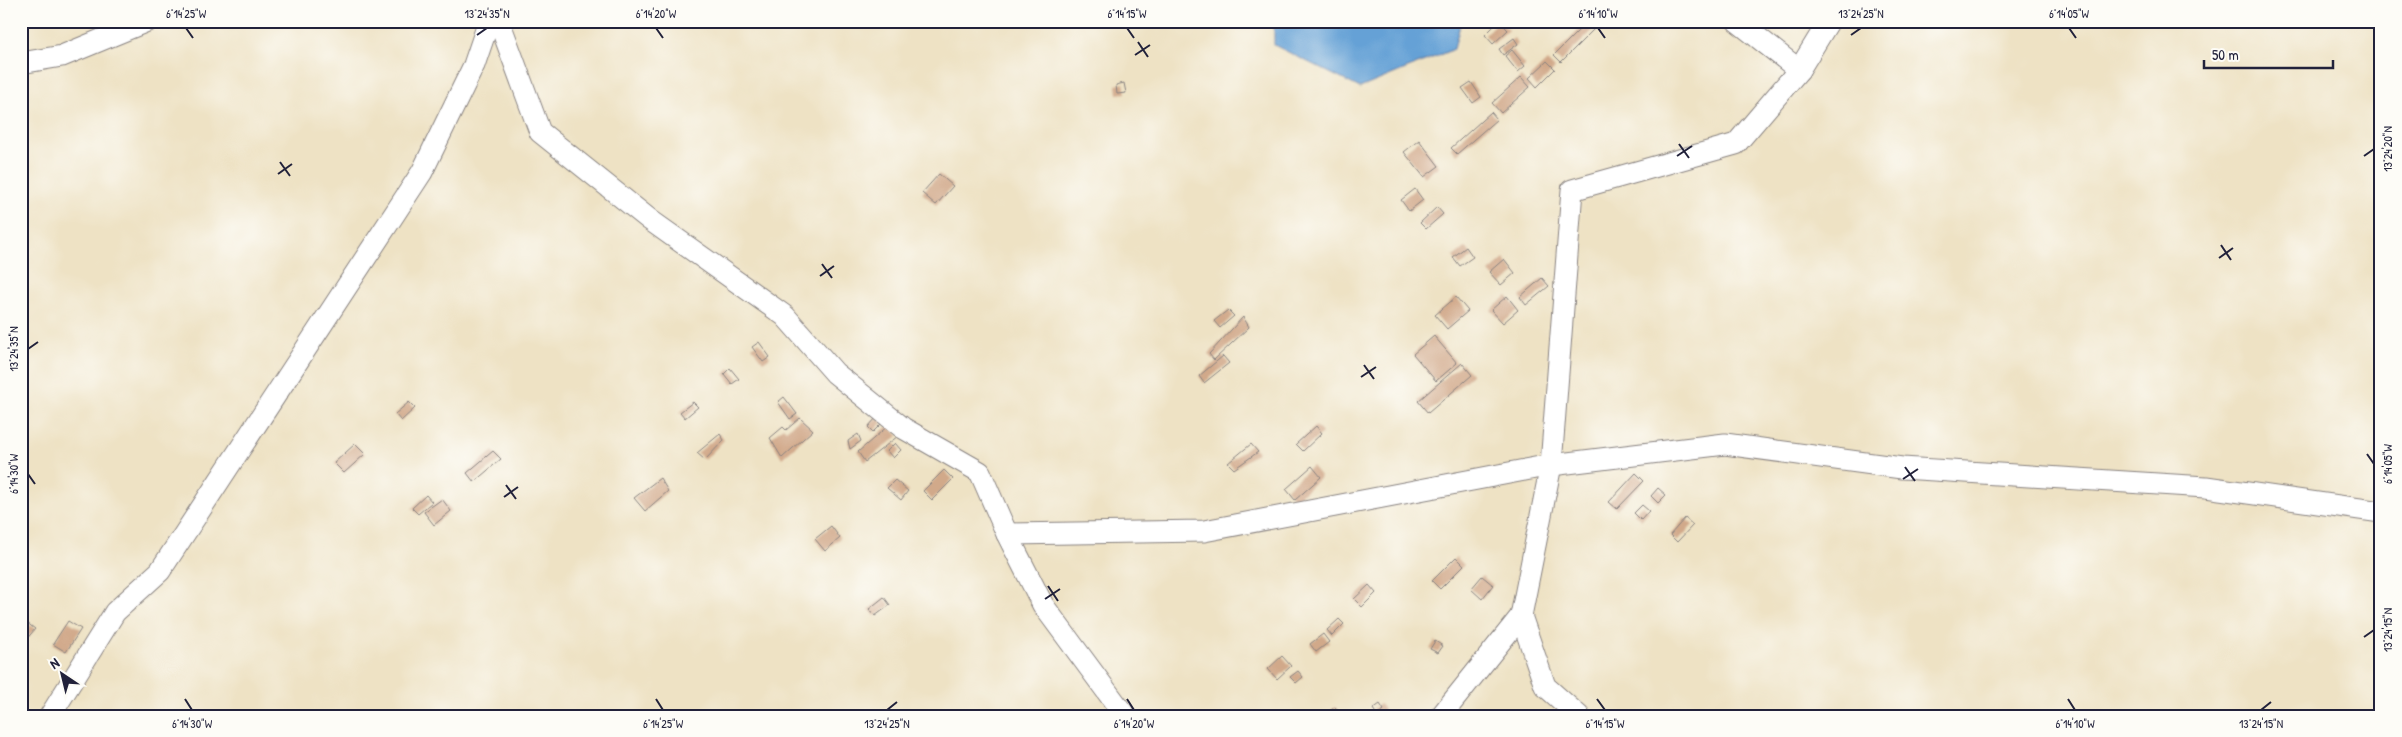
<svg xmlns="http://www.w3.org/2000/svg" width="2402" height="737" viewBox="0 0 2402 737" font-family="'Patrick Hand',sans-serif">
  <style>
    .water { fill: #65a1d6; stroke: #446288 }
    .building { fill: #d1a98a }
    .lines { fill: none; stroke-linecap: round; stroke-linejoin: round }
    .minor-casing { stroke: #888280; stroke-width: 23 }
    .minor { stroke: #fff; stroke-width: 21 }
    .ticks { fill: none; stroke: #22223b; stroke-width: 2 }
    .neatline { fill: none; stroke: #22223b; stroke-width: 2 }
    .ticks-label { font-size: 12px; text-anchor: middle; fill: #22223b }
  </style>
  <rect width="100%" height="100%" fill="#fdfcf7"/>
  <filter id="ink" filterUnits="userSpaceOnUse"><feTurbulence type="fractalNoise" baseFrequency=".02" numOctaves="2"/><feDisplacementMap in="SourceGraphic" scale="10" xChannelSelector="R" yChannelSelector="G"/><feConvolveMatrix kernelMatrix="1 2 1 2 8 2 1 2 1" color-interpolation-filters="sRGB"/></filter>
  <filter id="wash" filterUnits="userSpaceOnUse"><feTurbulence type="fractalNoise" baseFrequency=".0096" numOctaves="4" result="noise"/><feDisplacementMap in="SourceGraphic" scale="20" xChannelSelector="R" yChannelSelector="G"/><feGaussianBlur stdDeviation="1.12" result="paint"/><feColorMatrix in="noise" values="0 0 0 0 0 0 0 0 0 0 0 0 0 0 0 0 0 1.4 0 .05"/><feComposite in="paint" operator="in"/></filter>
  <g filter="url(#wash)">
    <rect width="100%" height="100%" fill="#eee2c4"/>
    <polygon class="water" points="1274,21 1461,21 1454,49 1360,88 1274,45"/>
    <g id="blocks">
      <g class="building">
        <polygon points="1499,21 1508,30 1493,44 1485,35"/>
        <polygon points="1588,21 1602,21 1561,62 1554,55"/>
        <polygon points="1514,38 1518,44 1503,55 1499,49"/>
        <polygon points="1512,50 1525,66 1518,72 1505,56"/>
        <polygon points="1547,61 1555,69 1537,87 1529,78"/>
        <polygon points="1521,77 1530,87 1501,113 1492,103"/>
        <polygon points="1471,82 1481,97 1473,103 1462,88"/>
        <polygon points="1124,83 1126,93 1117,94 1116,85"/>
        <polygon points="1491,112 1497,119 1457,154 1451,148"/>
        <polygon points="1419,140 1439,166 1424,177 1404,152"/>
        <polygon points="939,174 953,186 936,205 922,193"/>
        <polygon points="1415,189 1423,200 1409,211 1401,200"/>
        <polygon points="1437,207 1443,214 1426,229 1420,223"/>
        <polygon points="1466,247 1473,257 1460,266 1453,257"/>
        <polygon points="1504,259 1515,273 1501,285 1489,272"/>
        <polygon points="1542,278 1549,286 1526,305 1520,297"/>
        <polygon points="1507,296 1518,310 1503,323 1491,310"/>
        <polygon points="1456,297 1468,311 1447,329 1435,315"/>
        <polygon points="1228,310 1234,316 1220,328 1214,321"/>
        <polygon points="1243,317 1249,327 1214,360 1209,354"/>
        <polygon points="1434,336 1457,363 1436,381 1413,354"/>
        <polygon points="759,342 770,357 763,362 752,347"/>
        <polygon points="1223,356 1229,363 1204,383 1199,376"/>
        <polygon points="1462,363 1472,375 1428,413 1418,401"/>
        <polygon points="730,368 739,379 732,384 724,374"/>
        <polygon points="784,397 797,414 790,419 778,402"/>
        <polygon points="409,402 415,408 401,421 395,414"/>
        <polygon points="693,402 698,407 685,418 680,412"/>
        <polygon points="877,417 882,423 873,432 868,427"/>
        <polygon points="800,418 813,430 782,458 770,438 783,427 786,430"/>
        <polygon points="889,425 898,436 865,462 858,452"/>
        <polygon points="1316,426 1322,433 1303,451 1296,444"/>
        <polygon points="720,434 724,440 705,460 697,453"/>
        <polygon points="858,434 861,441 850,449 848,441"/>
        <polygon points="895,443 901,450 893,458 887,451"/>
        <polygon points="355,444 365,454 344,473 334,463"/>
        <polygon points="1251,444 1258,452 1234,469 1228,463"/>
        <polygon points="493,451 501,459 474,482 467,473"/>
        <polygon points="1312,466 1321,477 1295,500 1286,489"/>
        <polygon points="944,470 953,479 932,500 923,491"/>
        <polygon points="1636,473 1644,481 1617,509 1609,502"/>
        <polygon points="660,478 668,491 645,511 634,498"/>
        <polygon points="895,480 908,491 901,500 887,488"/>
        <polygon points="1658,488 1666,495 1658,503 1651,496"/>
        <polygon points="426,495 432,502 418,514 412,508"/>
        <polygon points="442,499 451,511 434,525 424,512"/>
        <polygon points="1642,505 1649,511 1641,520 1634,513"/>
        <polygon points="1685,518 1693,525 1677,542 1670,535"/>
        <polygon points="831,526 840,538 825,551 815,539"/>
        <polygon points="1456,557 1464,565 1440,589 1432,581"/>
        <polygon points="1482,576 1493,585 1482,599 1471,589"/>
        <polygon points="1369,585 1376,593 1362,607 1354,599"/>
        <polygon points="884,597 890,605 875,616 869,609"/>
        <polygon points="22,619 35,629 21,646 21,620"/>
        <polygon points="1339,619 1344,624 1332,636 1327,630"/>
        <polygon points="68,621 81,629 66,652 53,644"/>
        <polygon points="1323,634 1329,642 1316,652 1310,644"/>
        <polygon points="1435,641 1443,646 1438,653 1430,649"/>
        <polygon points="1282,656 1291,666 1277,679 1268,669"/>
        <polygon points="1298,671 1303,677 1296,683 1290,677"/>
        <polygon points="1380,704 1384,710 1377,715 1373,709"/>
        <polygon points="1335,707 1341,716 1324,716"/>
      </g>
    </g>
  </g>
  <g filter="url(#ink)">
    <use href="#blocks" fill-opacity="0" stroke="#888280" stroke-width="1"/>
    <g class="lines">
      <g class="minor-casing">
        <g id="minor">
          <polyline points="499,21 540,132 650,220 785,316 835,373 903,428 980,472 1007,534 1043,605 1125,716"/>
          <polyline points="1737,21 1799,70"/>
          <polyline points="21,63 62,56 147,21"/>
          <polyline points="1007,534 1204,531 1551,465 1725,444 1902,468 2206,487 2381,512"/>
          <polyline points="1521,616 1545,686 1579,716"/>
          <polyline points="50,716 115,612 160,571 422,172 474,65 489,21"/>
          <polyline points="1441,716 1521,616 1551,465 1572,190 1736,144 1799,70 1829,21"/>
        </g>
      </g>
      <use href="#minor" class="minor"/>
    </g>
  </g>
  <path class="ticks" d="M186,28l7,10M656,28l7,10M1127,28l7,10M1598,28l7,10M2069,28l7,10M477,35l10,-7M1851,35l10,-7M1138,42l10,15M1135,55l15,-10M1679,144l10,14M1677,156l15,-10M2364,156l10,-7M280,162l10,14M278,174l14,-10M2221,245l10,15M2219,258l14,-10M822,264l10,14M820,276l14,-10M28,349l10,-7M1364,365l10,14M1361,377l15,-10M2367,454l7,10M1905,467l10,14M28,474l7,10M1903,479l15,-10M506,485l10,14M504,497l14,-10M1048,586l10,15M1045,599l15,-10M2364,637l10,-7M185,699l7,11M656,699l7,11M1127,699l7,11M1597,699l8,11M2068,699l7,11M887,710l10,-8M2261,710l10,-8"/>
  <rect width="2402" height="737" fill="none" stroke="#fdfcf7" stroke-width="55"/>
  <g transform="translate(62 674) rotate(325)" stroke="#fdfcf7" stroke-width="4" paint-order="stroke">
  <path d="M0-4L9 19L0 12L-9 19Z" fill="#22223b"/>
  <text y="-8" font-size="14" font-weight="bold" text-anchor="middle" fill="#22223b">N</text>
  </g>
  <path d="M2204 60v8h129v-8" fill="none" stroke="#22223b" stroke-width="2.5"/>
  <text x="2212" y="60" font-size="15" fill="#22223b" stroke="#fdfcf7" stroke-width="4" paint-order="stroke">50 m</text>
  <rect x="28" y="28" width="2346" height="682" class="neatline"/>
  <g class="ticks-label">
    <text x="186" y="18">6°14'25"W</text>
    <text x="487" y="18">13°24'35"N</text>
    <text x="656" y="18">6°14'20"W</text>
    <text x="1127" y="18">6°14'15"W</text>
    <text x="1598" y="18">6°14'10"W</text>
    <text x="1861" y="18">13°24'25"N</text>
    <text x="2069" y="18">6°14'05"W</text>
    <text transform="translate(2388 149) rotate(-90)" y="4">13°24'20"N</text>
    <text transform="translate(14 349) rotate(-90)" y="4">13°24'35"N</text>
    <text transform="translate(2388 464) rotate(-90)" y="4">6°14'05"W</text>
    <text transform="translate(14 474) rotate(-90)" y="4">6°14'30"W</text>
    <text transform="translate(2388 630) rotate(-90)" y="4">13°24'15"N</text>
    <text x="192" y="728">6°14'30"W</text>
    <text x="663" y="728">6°14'25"W</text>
    <text x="887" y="728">13°24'25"N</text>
    <text x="1134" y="728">6°14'20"W</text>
    <text x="1605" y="728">6°14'15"W</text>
    <text x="2075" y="728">6°14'10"W</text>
    <text x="2261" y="728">13°24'15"N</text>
  </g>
</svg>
